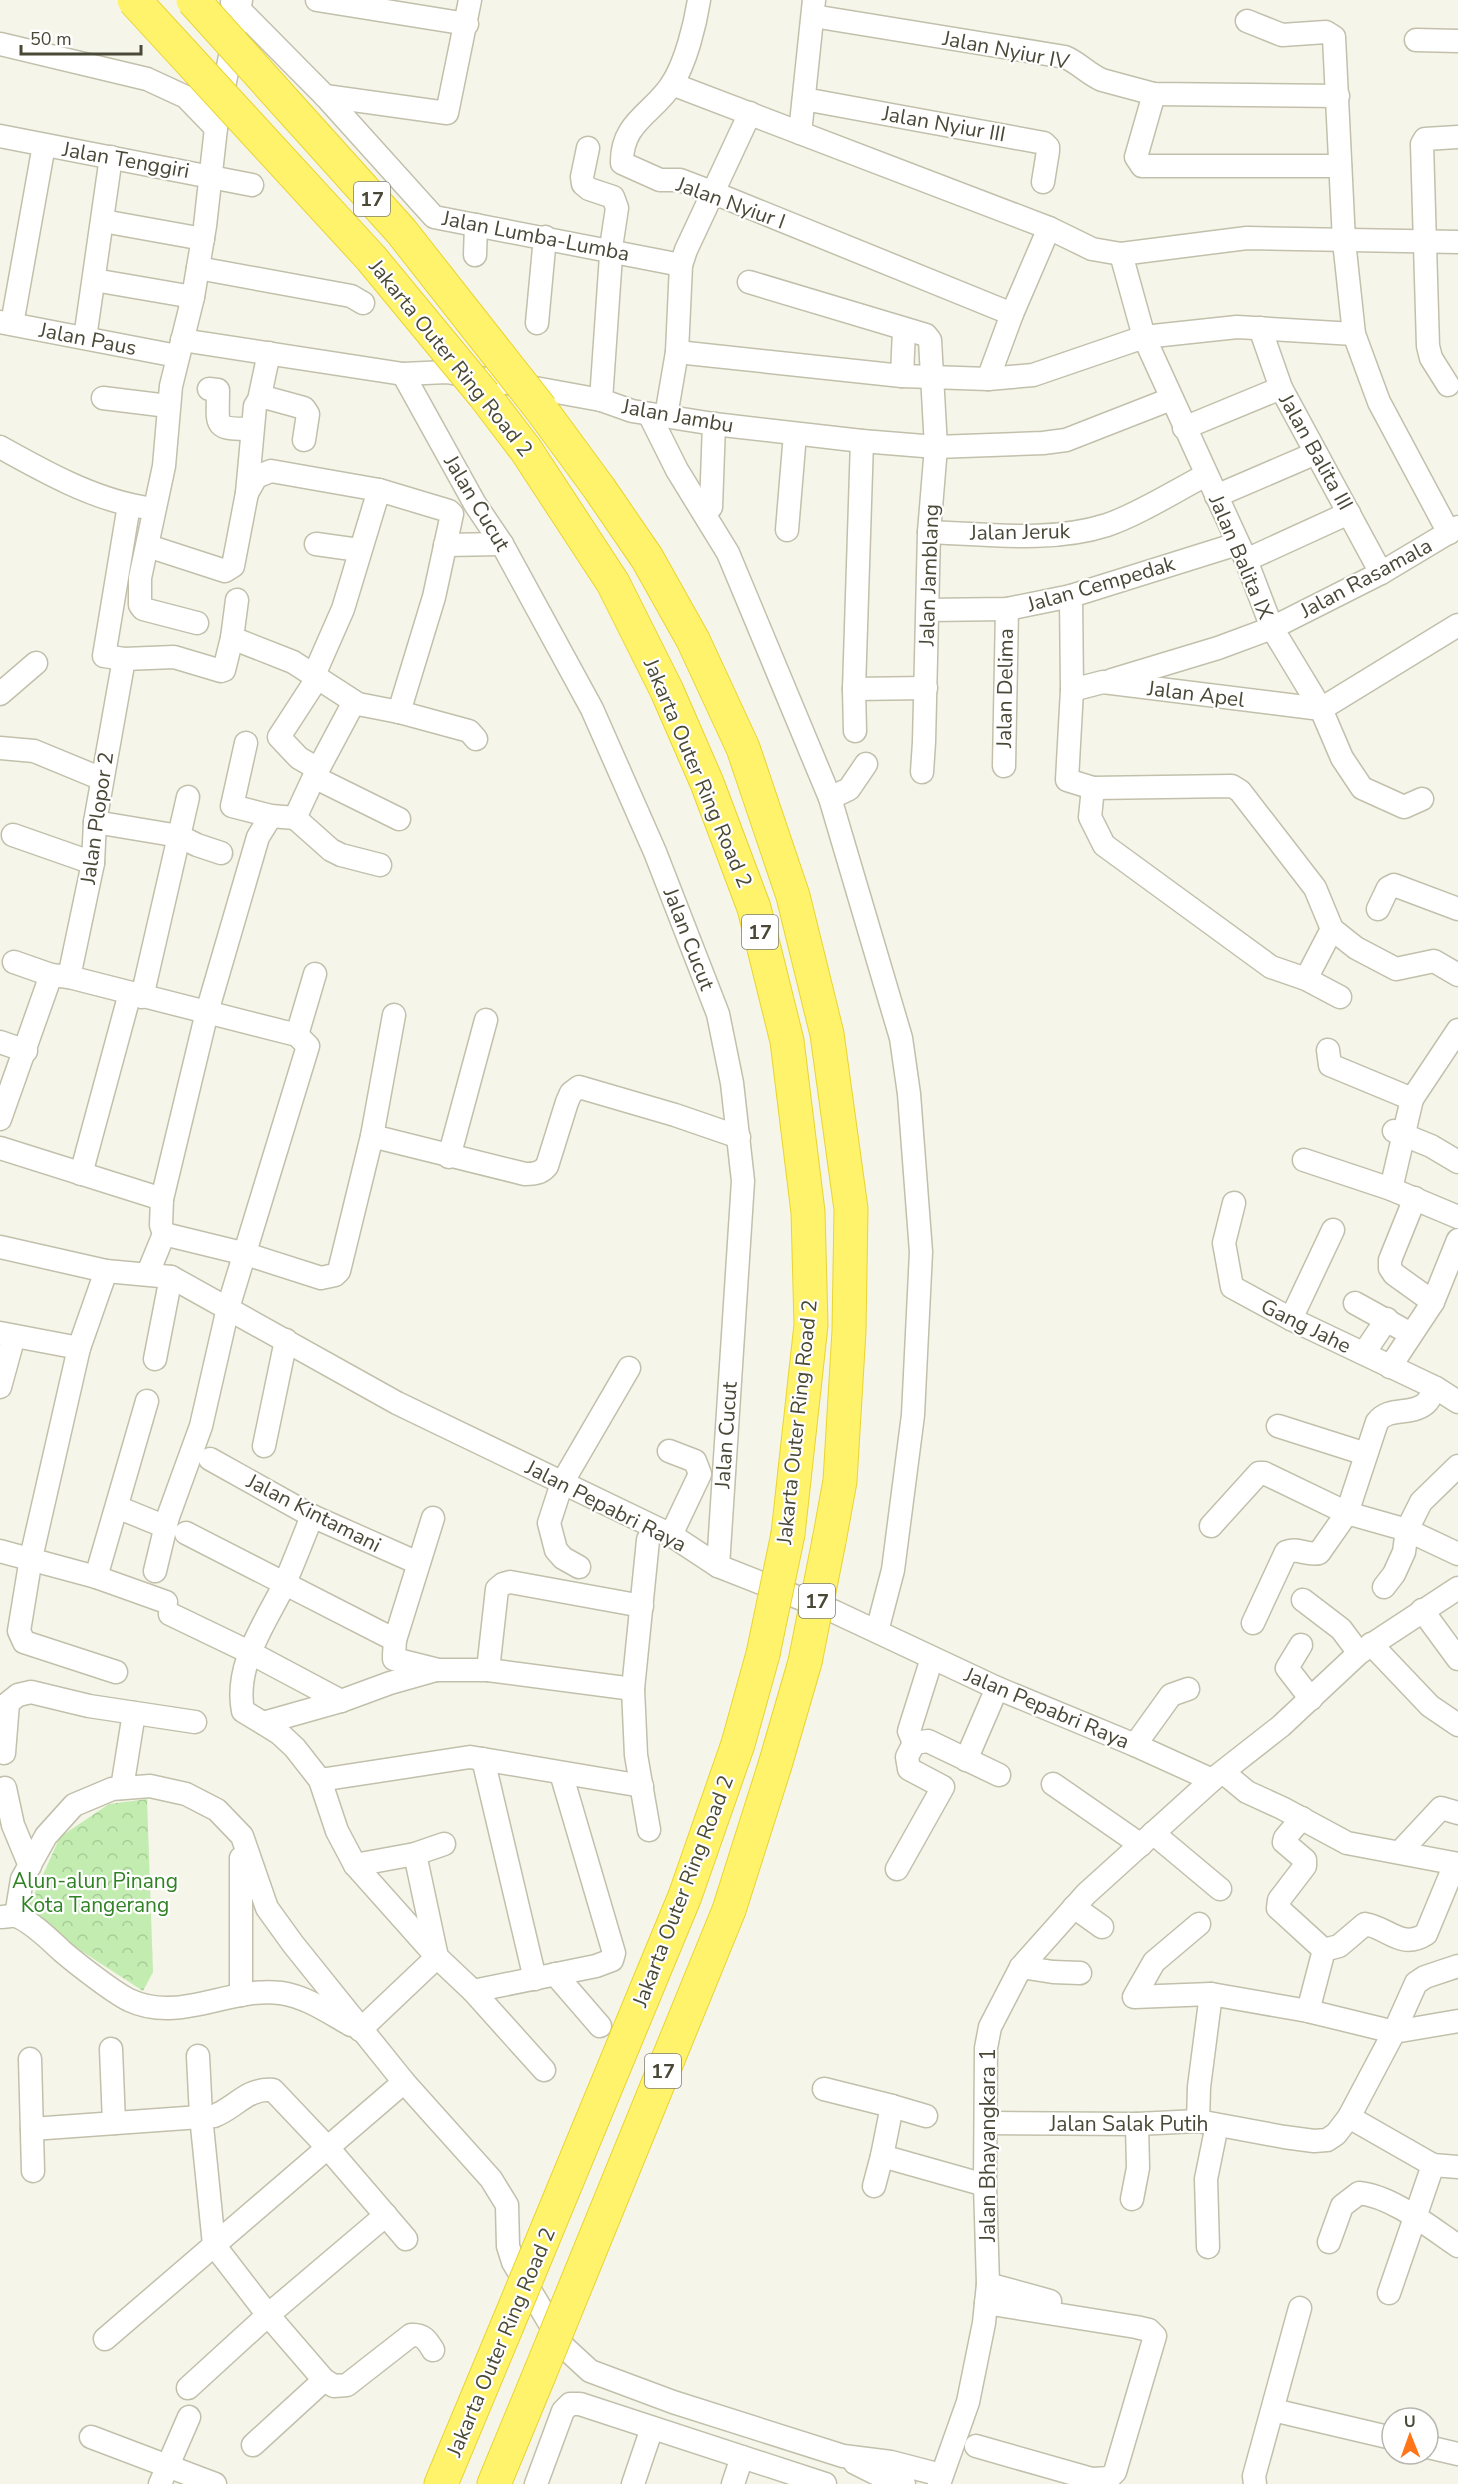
<svg xmlns="http://www.w3.org/2000/svg" width="1458" height="2484" viewBox="0 0 1458 2484" font-family="'Nunito Sans',sans-serif">
  <style>
    .forest { fill: url(#forest-crowns) }
    .lines { fill: none; stroke-linecap: round; stroke-linejoin: round }
    .minor-casing { stroke: #c2c0ab; stroke-width: 25 }
    .highway-casing { stroke: #e9d430; stroke-width: 35 }
    .minor { stroke: #fff; stroke-width: 22 }
    .highway { stroke: #fff36b; stroke-width: 33 }
    .highway-bridge-casing { stroke: #e9d430; stroke-width: 35; stroke-linecap: butt }
    .highway-bridge { stroke: #fff36b; stroke-width: 33 }
    .labels { text-anchor: middle; dominant-baseline: central; stroke-width: 4.5; stroke-linejoin: round; paint-order: stroke }
    .shield { fill: #fff; stroke: #807f73; stroke-width: 1.5 }
    .shield-label { font-size: 20px; font-weight: bold; fill: #4a4837 }
    .street-label { font-size: 21px; fill: #4a4837; stroke: #fff }
    .park-label { font-size: 21px; fill: #308225; stroke: #fff }
  </style>
  <defs>
    <pattern id="forest-crowns" width="20" height="18" patternUnits="userSpaceOnUse" patternTransform="scale(1.5)"><rect width="20" height="18" fill="#c2ecb0"/><path d="M2 6a3 3 0 1 1 6 0M12 15a3 3 0 1 1 6 0" fill="none" stroke="#a8cc98"/></pattern>
  </defs>
  <rect width="100%" height="100%" fill="#f6f5ea"/>
  <polygon class="forest" points="147,1799 153,1972 143,1991 66,1941 27,1910 60,1837 109,1804"/>
  <g class="lines">
    <g class="minor-casing">
      <g id="minor">
        <polyline points="317,0 467,24"/>
        <path d="M699,0c-4,25 -13,62 -27,84 -18,29 -51,38 -50,79l38,17h20l34,13 298,121"/>
        <polyline points="232,2 325,96 434,217 681,265"/>
        <path d="M813,16l252,41c14,6 23,17 37,23l52,14 184,2"/>
        <polyline points="1247,21 1282,35 1326,32 1334,37 1344,241 1354,334 1379,402 1449,533"/>
        <polyline points="1416,40 1458,41"/>
        <polyline points="0,44 147,79 186,97 216,128"/>
        <polyline points="672,84 1049,228 1092,249 1121,254 1247,238 1458,242"/>
        <polyline points="1154,94 1136,157 1142,166 1340,166"/>
        <polyline points="325,96 447,113 470,0"/>
        <polyline points="804,99 1044,143 1048,147 1048,151 1043,182"/>
        <polyline points="800,133 814,0"/>
        <polyline points="0,136 252,185"/>
        <polyline points="588,148 582,177 583,184 589,189 613,197 617,208 612,241 601,400"/>
        <polyline points="103,221 203,239"/>
        <polyline points="1121,254 1144,337 1246,560 1272,628 1321,709 1342,758 1362,788 1404,807 1422,799"/>
        <polyline points="475,255 476,225"/>
        <polyline points="198,268 351,296 363,303"/>
        <polyline points="94,280 193,297"/>
        <polyline points="749,282 926,335 930,340 936,447 929,532 924,742 922,772"/>
        <polyline points="0,322 177,356"/>
        <polyline points="537,323 545,237"/>
        <polyline points="12,324 44,145"/>
        <polyline points="1260,328 1281,388 1381,573"/>
        <polyline points="85,338 111,157"/>
        <polyline points="182,340 403,374 447,372 601,400 632,411 714,424 862,441 936,447 1043,443 1066,440 1171,399"/>
        <polyline points="677,352 902,376 988,379 1033,375 1144,337 1237,327 1354,334"/>
        <polyline points="403,374 475,504 502,544 592,709 655,852 718,1014 732,1083 743,1181 718,1566"/>
        <polyline points="902,376 904,330"/>
        <polyline points="988,379 1012,314 1049,228"/>
        <polyline points="1448,385 1431,358 1428,346 1422,144 1425,139 1458,137"/>
        <path d="M209,389l9,1c0,37 -6,39 34,39"/>
        <polyline points="103,398 168,406"/>
        <polyline points="259,400 269,353"/>
        <polyline points="649,414 677,470 728,553 830,798 901,1038 909,1094 921,1252 913,1415 893,1570 877,1631"/>
        <polyline points="666,416 677,352 681,265 686,250 750,113"/>
        <polyline points="1184,428 1281,388"/>
        <path d="M0,447c43,24 93,52 142,60"/>
        <polyline points="247,493 256,477 271,471 379,490 449,511 452,514 434,597 399,712"/>
        <polyline points="1216,496 1316,453"/>
        <polyline points="129,505 104,656 124,659 174,657 221,671 224,670 232,638 237,600"/>
        <polyline points="711,507 714,424"/>
        <polyline points="787,530 795,434"/>
        <path d="M929,532c58,2 122,11 178,-7 32,-11 68,-34 99,-50"/>
        <polyline points="316,544 359,550"/>
        <polyline points="445,545 502,544"/>
        <polyline points="148,546 225,571 233,566 247,493 255,406 259,400 264,397 304,408 308,414 304,440"/>
        <polyline points="1246,560 1349,513"/>
        <polyline points="1071,596 1072,690 1067,780 1093,788 1232,786 1240,791 1315,888 1332,929 1356,948 1396,969 1434,961 1458,975"/>
        <polyline points="928,610 1007,609 1071,596 1237,544"/>
        <polyline points="197,623 143,609 140,605 140,578 164,466 171,386 193,297 205,226 216,128 241,0"/>
        <polyline points="232,638 293,662 358,704 399,712 469,731 476,739"/>
        <polyline points="314,675 343,609 379,490"/>
        <polyline points="318,677 279,737 299,758 318,769"/>
        <polyline points="1112,680 1218,648 1272,628 1381,573 1458,527"/>
        <polyline points="854,689 926,688"/>
        <polyline points="1072,690 1103,682 1321,709 1458,625"/>
        <polyline points="0,694 36,663"/>
        <polyline points="855,731 854,689 862,441"/>
        <polyline points="246,743 232,806 271,816 295,818 314,777 354,702"/>
        <polyline points="0,748 34,751 102,779"/>
        <polyline points="1004,766 1007,609"/>
        <polyline points="314,777 399,819"/>
        <polyline points="1093,788 1090,817 1104,845 1271,967 1306,979 1340,997"/>
        <polyline points="830,798 849,789 866,764"/>
        <polyline points="295,818 331,850 341,855 380,865"/>
        <polyline points="95,822 179,836 197,845 221,853"/>
        <polyline points="13,835 93,863"/>
        <polyline points="1378,909 1388,888 1394,885 1458,909"/>
        <polyline points="14,962 51,975 69,977 297,1035 308,1046 228,1308 201,1426 168,1517 155,1571"/>
        <polyline points="69,977 93,863 95,822 124,659"/>
        <polyline points="1306,979 1332,929"/>
        <polyline points="142,997 188,797"/>
        <polyline points="297,1035 315,974"/>
        <polyline points="0,1042 26,1051"/>
        <polyline points="1328,1050 1330,1065 1412,1099 1458,1030"/>
        <polyline points="0,1119 51,975"/>
        <polyline points="1394,1131 1431,1146 1458,1162"/>
        <path d="M372,1136l153,38c10,0 16,-1 22,-8l20,-64 4,-9 8,-6 96,28 64,22"/>
        <polyline points="0,1148 162,1199"/>
        <polyline points="449,1157 486,1020"/>
        <polyline points="1304,1160 1391,1189 1458,1217"/>
        <polyline points="81,1174 130,993"/>
        <polyline points="1391,1189 1412,1099"/>
        <polyline points="1415,1198 1390,1260 1390,1268 1394,1274 1433,1302"/>
        <polyline points="1234,1203 1224,1243 1232,1287 1291,1319 1436,1388 1458,1402"/>
        <polyline points="164,1234 246,1254 321,1278 335,1275 339,1271 372,1136 394,1015"/>
        <polyline points="0,1247 106,1271 171,1277 397,1403 671,1535 718,1566 835,1612 997,1688 1135,1745 1212,1780"/>
        <polyline points="106,1271 79,1348 31,1558 19,1631 24,1642 116,1672"/>
        <polyline points="148,1273 164,1234 161,1225 162,1199 207,1012 258,837 271,816"/>
        <polyline points="1355,1303 1411,1334"/>
        <polyline points="1291,1319 1333,1230"/>
        <polyline points="0,1333 79,1348"/>
        <polyline points="1364,1353 1387,1319"/>
        <polyline points="155,1359 171,1277"/>
        <polyline points="1390,1367 1433,1302 1458,1240"/>
        <polyline points="0,1387 14,1336"/>
        <polyline points="1278,1426 1366,1454"/>
        <polyline points="264,1446 286,1340"/>
        <polyline points="669,1451 695,1461 700,1474 671,1535"/>
        <polyline points="210,1459 312,1516 418,1563"/>
        <polyline points="117,1507 166,1527"/>
        <path d="M312,1516c-9,23 -18,46 -28,69 -19,39 -50,80 -41,126l36,22 16,15 25,32 17,51 18,34 82,92 36,34 71,79"/>
        <polyline points="1211,1526 1259,1473 1264,1473 1347,1513 1407,1530 1458,1554"/>
        <polyline points="186,1533 395,1640"/>
        <polyline points="648,1540 633,1689 636,1755 649,1830"/>
        <polyline points="0,1551 96,1577 166,1602"/>
        <polyline points="579,1567 563,1558 556,1550 549,1523 562,1483 629,1368"/>
        <polyline points="96,1577 147,1401"/>
        <polyline points="1384,1587 1394,1574 1404,1552 1407,1530 1421,1502 1458,1466"/>
        <polyline points="1303,1600 1341,1629 1359,1653"/>
        <polyline points="1422,1610 1458,1659"/>
        <polyline points="170,1614 249,1652 341,1701"/>
        <path d="M1253,1623l33,-71c11,-5 21,4 33,1l28,-40 30,-91c12,-16 33,-6 48,-18 5,-4 7,-11 11,-16"/>
        <polyline points="1371,1644 1430,1706 1458,1725"/>
        <polyline points="1301,1645 1287,1668 1311,1699"/>
        <polyline points="394,1655 395,1640 433,1518"/>
        <polyline points="394,1659 438,1670 488,1670 633,1689"/>
        <polyline points="488,1670 497,1589 503,1584 510,1582 642,1606"/>
        <polyline points="263,1723 341,1701 390,1683 436,1670"/>
        <polyline points="914,1743 909,1731 932,1658"/>
        <polyline points="1135,1745 1171,1695 1188,1689"/>
        <polyline points="4,1753 8,1703 18,1695 31,1692 89,1706 195,1722"/>
        <polyline points="483,1759 535,1979"/>
        <polyline points="966,1760 997,1688"/>
        <polyline points="1224,1773 1247,1792 1282,1808 1347,1843 1458,1864"/>
        <polyline points="320,1780 470,1757 642,1786"/>
        <polyline points="1053,1784 1141,1845"/>
        <polyline points="5,1788 13,1825 30,1866"/>
        <polyline points="122,1788 134,1713"/>
        <polyline points="1302,1818 1285,1838 1284,1842 1305,1860 1305,1866 1279,1900 1278,1908 1324,1950"/>
        <polyline points="1153,1833 1220,1889"/>
        <polyline points="1400,1852 1441,1808 1458,1813"/>
        <polyline points="355,1865 415,1854 444,1844"/>
        <polyline points="897,1869 943,1787 909,1769 907,1757 914,1743 928,1741 999,1775"/>
        <polyline points="1074,1907 1102,1927"/>
        <polyline points="16,1916 22,1879 46,1836 74,1805 112,1789 150,1786 186,1794 217,1810 242,1836 267,1908 293,1944 404,2082 491,2179 507,2205 508,2246 513,2262 564,2347 590,2371 673,2402 843,2456 891,2462 941,2475"/>
        <path d="M2,1917c4,0 10,-2 14,-1 15,5 35,25 47,36 14,12 50,40 66,48 51,24 101,-14 152,-7 26,4 47,19 70,32"/>
        <polyline points="1199,1924 1154,1962 1134,1997 1211,1994"/>
        <polyline points="1021,1967 1053,1972 1080,1973"/>
        <polyline points="555,1974 600,2026"/>
        <polyline points="473,1991 596,1966 612,1960 614,1953 561,1773"/>
        <polyline points="241,1995 241,1858"/>
        <path d="M1308,2011l16,-61 15,-4 26,-22c24,4 36,26 61,10l29,-70"/>
        <polyline points="360,2030 437,1957 415,1854"/>
        <polyline points="111,2049 114,2123"/>
        <path d="M198,2056l3,60 13,129 54,70 56,65 10,6 13,-1 64,-50c12,-1 16,5 22,15"/>
        <polyline points="30,2059 33,2171"/>
        <polyline points="824,2089 892,2106 882,2156 985,2185"/>
        <polyline points="892,2106 926,2116"/>
        <polyline points="1349,2117 1433,2165 1458,2167"/>
        <polyline points="1198,2121 1199,2087 1211,1994 1308,2011 1394,2032 1416,1983 1425,1977 1458,1966"/>
        <polyline points="987,2123 1137,2124 1198,2121 1284,2137 1314,2141 1327,2140 1336,2134 1349,2117 1394,2032 1458,2021"/>
        <path d="M32,2129l182,-13c23,-9 32,-28 59,-26l55,58 78,91"/>
        <polyline points="874,2186 882,2156"/>
        <polyline points="1132,2199 1138,2168 1137,2124"/>
        <path d="M1329,2242l13,-36 17,-13c33,3 72,35 99,53"/>
        <polyline points="1208,2247 1206,2179 1217,2125"/>
        <polyline points="988,2284 1050,2301"/>
        <polyline points="1389,2293 1433,2165"/>
        <polyline points="105,2339 404,2082"/>
        <polyline points="188,2388 268,2315 386,2215"/>
        <polyline points="1273,2410 1392,2438"/>
        <polyline points="91,2437 215,2484"/>
        <polyline points="253,2445 324,2380"/>
        <polyline points="976,2446 1092,2479 1109,2478 1115,2472 1155,2336 1149,2330 1136,2327 986,2303"/>
        <polyline points="1428,2447 1458,2454"/>
        <polyline points="855,2463 885,2478 904,2484"/>
        <polyline points="160,2484 189,2417"/>
        <polyline points="536,2484 563,2411 570,2404 580,2404 825,2484"/>
        <polyline points="633,2484 652,2428"/>
        <polyline points="733,2484 742,2457"/>
        <polyline points="939,2484 968,2402 984,2323 988,2284 985,2185 986,2048 990,2027 1021,1967 1086,1894 1212,1780 1281,1726 1359,1653 1458,1588"/>
        <polyline points="1255,2484 1254,2476 1300,2308"/>
      </g>
    </g>
    <g class="highway-casing">
      <g id="highway">
        <polyline points="484,395 526,450 613,583 667,691 707,783 754,908 787,1041 808,1212 811,1325 788,1534"/>
        <polyline points="541,409 599,488 647,558 693,640 743,748 793,896 827,1034 851,1209 849,1331 840,1481 829,1541"/>
        <polyline points="738,1744 763,1654"/>
        <polyline points="775,1765 805,1662"/>
        <polyline points="441,2484 507,2326"/>
        <polyline points="494,2484 540,2373"/>
      </g>
    </g>
    <use href="#minor" class="minor"/>
    <use href="#highway" class="highway"/>
    <g class="highway-bridge-casing">
      <g id="highway-bridge">
        <polyline points="134,0 371,258 484,395"/>
        <polyline points="193,0 401,231 541,409"/>
        <polyline points="763,1654 788,1534"/>
        <polyline points="805,1662 829,1541"/>
        <polyline points="507,2326 685,1896 738,1744"/>
        <polyline points="540,2373 729,1910 775,1765"/>
      </g>
    </g>
    <use href="#highway-bridge" class="highway-bridge"/>
  </g>
  <g class="labels">
    <g class="shield">
      <rect x="354" y="182" width="36" height="34" rx="4.5"/>
      <rect x="742" y="915" width="36" height="34" rx="4.5"/>
      <rect x="799" y="1584" width="36" height="34" rx="4.5"/>
      <rect x="645" y="2054" width="36" height="34" rx="4.5"/>
    </g>
    <g class="shield-label">
      <text x="372" y="199">17</text>
      <text x="760" y="932">17</text>
      <text x="817" y="1601">17</text>
      <text x="663" y="2071">17</text>
    </g>
    <g class="street-label">
      <text transform="translate(1006 50) rotate(11)">Jalan Nyiur IV</text>
      <text transform="translate(944 124) rotate(10)">Jalan Nyiur III</text>
      <text transform="translate(126 160) rotate(10)">Jalan Tenggiri</text>
      <text transform="translate(731 203) rotate(20)">Jalan Nyiur I</text>
      <text transform="translate(536 236) rotate(11)">Jalan Lumba-Lumba</text>
      <text transform="translate(88 339) rotate(11)">Jalan Paus</text>
      <text transform="translate(451 358) rotate(51)">Jakarta Outer Ring Road 2</text>
      <text transform="translate(678 416) rotate(10)">Jalan Jambu</text>
      <text transform="translate(1316 452) rotate(61)">Jalan Balita III</text>
      <text transform="translate(477 503) rotate(59)">Jalan Cucut</text>
      <text transform="translate(1020 532) rotate(-1)">Jalan Jeruk</text>
      <text transform="translate(1241 557) rotate(67)">Jalan Balita IX</text>
      <text transform="translate(929 575) rotate(-88)">Jalan Jamblang</text>
      <text transform="translate(1366 578) rotate(-28)">Jalan Rasamala</text>
      <text transform="translate(1101 584) rotate(-16)">Jalan Cempedak</text>
      <text transform="translate(1005 688) rotate(-89)">Jalan Delima</text>
      <text transform="translate(1196 694) rotate(7)">Jalan Apel</text>
      <text transform="translate(698 773) rotate(67)">Jakarta Outer Ring Road 2</text>
      <text transform="translate(97 818) rotate(-82)">Jalan Plopor 2</text>
      <text transform="translate(689 939) rotate(69)">Jalan Cucut</text>
      <text transform="translate(1306 1326) rotate(26)">Gang Jahe</text>
      <text transform="translate(797 1422) rotate(-84)">Jakarta Outer Ring Road 2</text>
      <text transform="translate(726 1435) rotate(-86)">Jalan Cucut</text>
      <text transform="translate(606 1506) rotate(27)">Jalan Pepabri Raya</text>
      <text transform="translate(314 1513) rotate(27)">Jalan Kintamani</text>
      <text transform="translate(1047 1708) rotate(23)">Jalan Pepabri Raya</text>
      <text transform="translate(683 1891) rotate(-69)">Jakarta Outer Ring Road 2</text>
      <text x="1129" y="2124">Jalan Salak Putih</text>
      <text transform="translate(988 2145) rotate(-90)">Jalan Bhayangkara 1</text>
      <text transform="translate(501 2342) rotate(-67)">Jakarta Outer Ring Road 2</text>
    </g>
    <g class="park-label">
      <text x="95" y="1881">Alun-alun Pinang<tspan x="95" dy="24">Kota Tangerang</tspan></text>
    </g>
  </g>
  <g transform="translate(1410 2436) rotate(359)"><circle r="28" fill="#ffffff" stroke="#b7b6af" stroke-width="1.5"/>
  <path d="M0-4.5L10 22L0 15L-10 22Z" fill="#ff7517"/>
  <text y="-9" font-size="16" font-weight="bold" text-anchor="middle" fill="#4a4837">U</text>
  </g>
  <path d="M21 45v9h120v-9" fill="none" stroke="#4a4837" stroke-width="3"/>
  <text x="30" y="45" font-size="18" fill="#4a4837" stroke="#ffffff" stroke-width="4.5" paint-order="stroke">50 m</text>
</svg>
